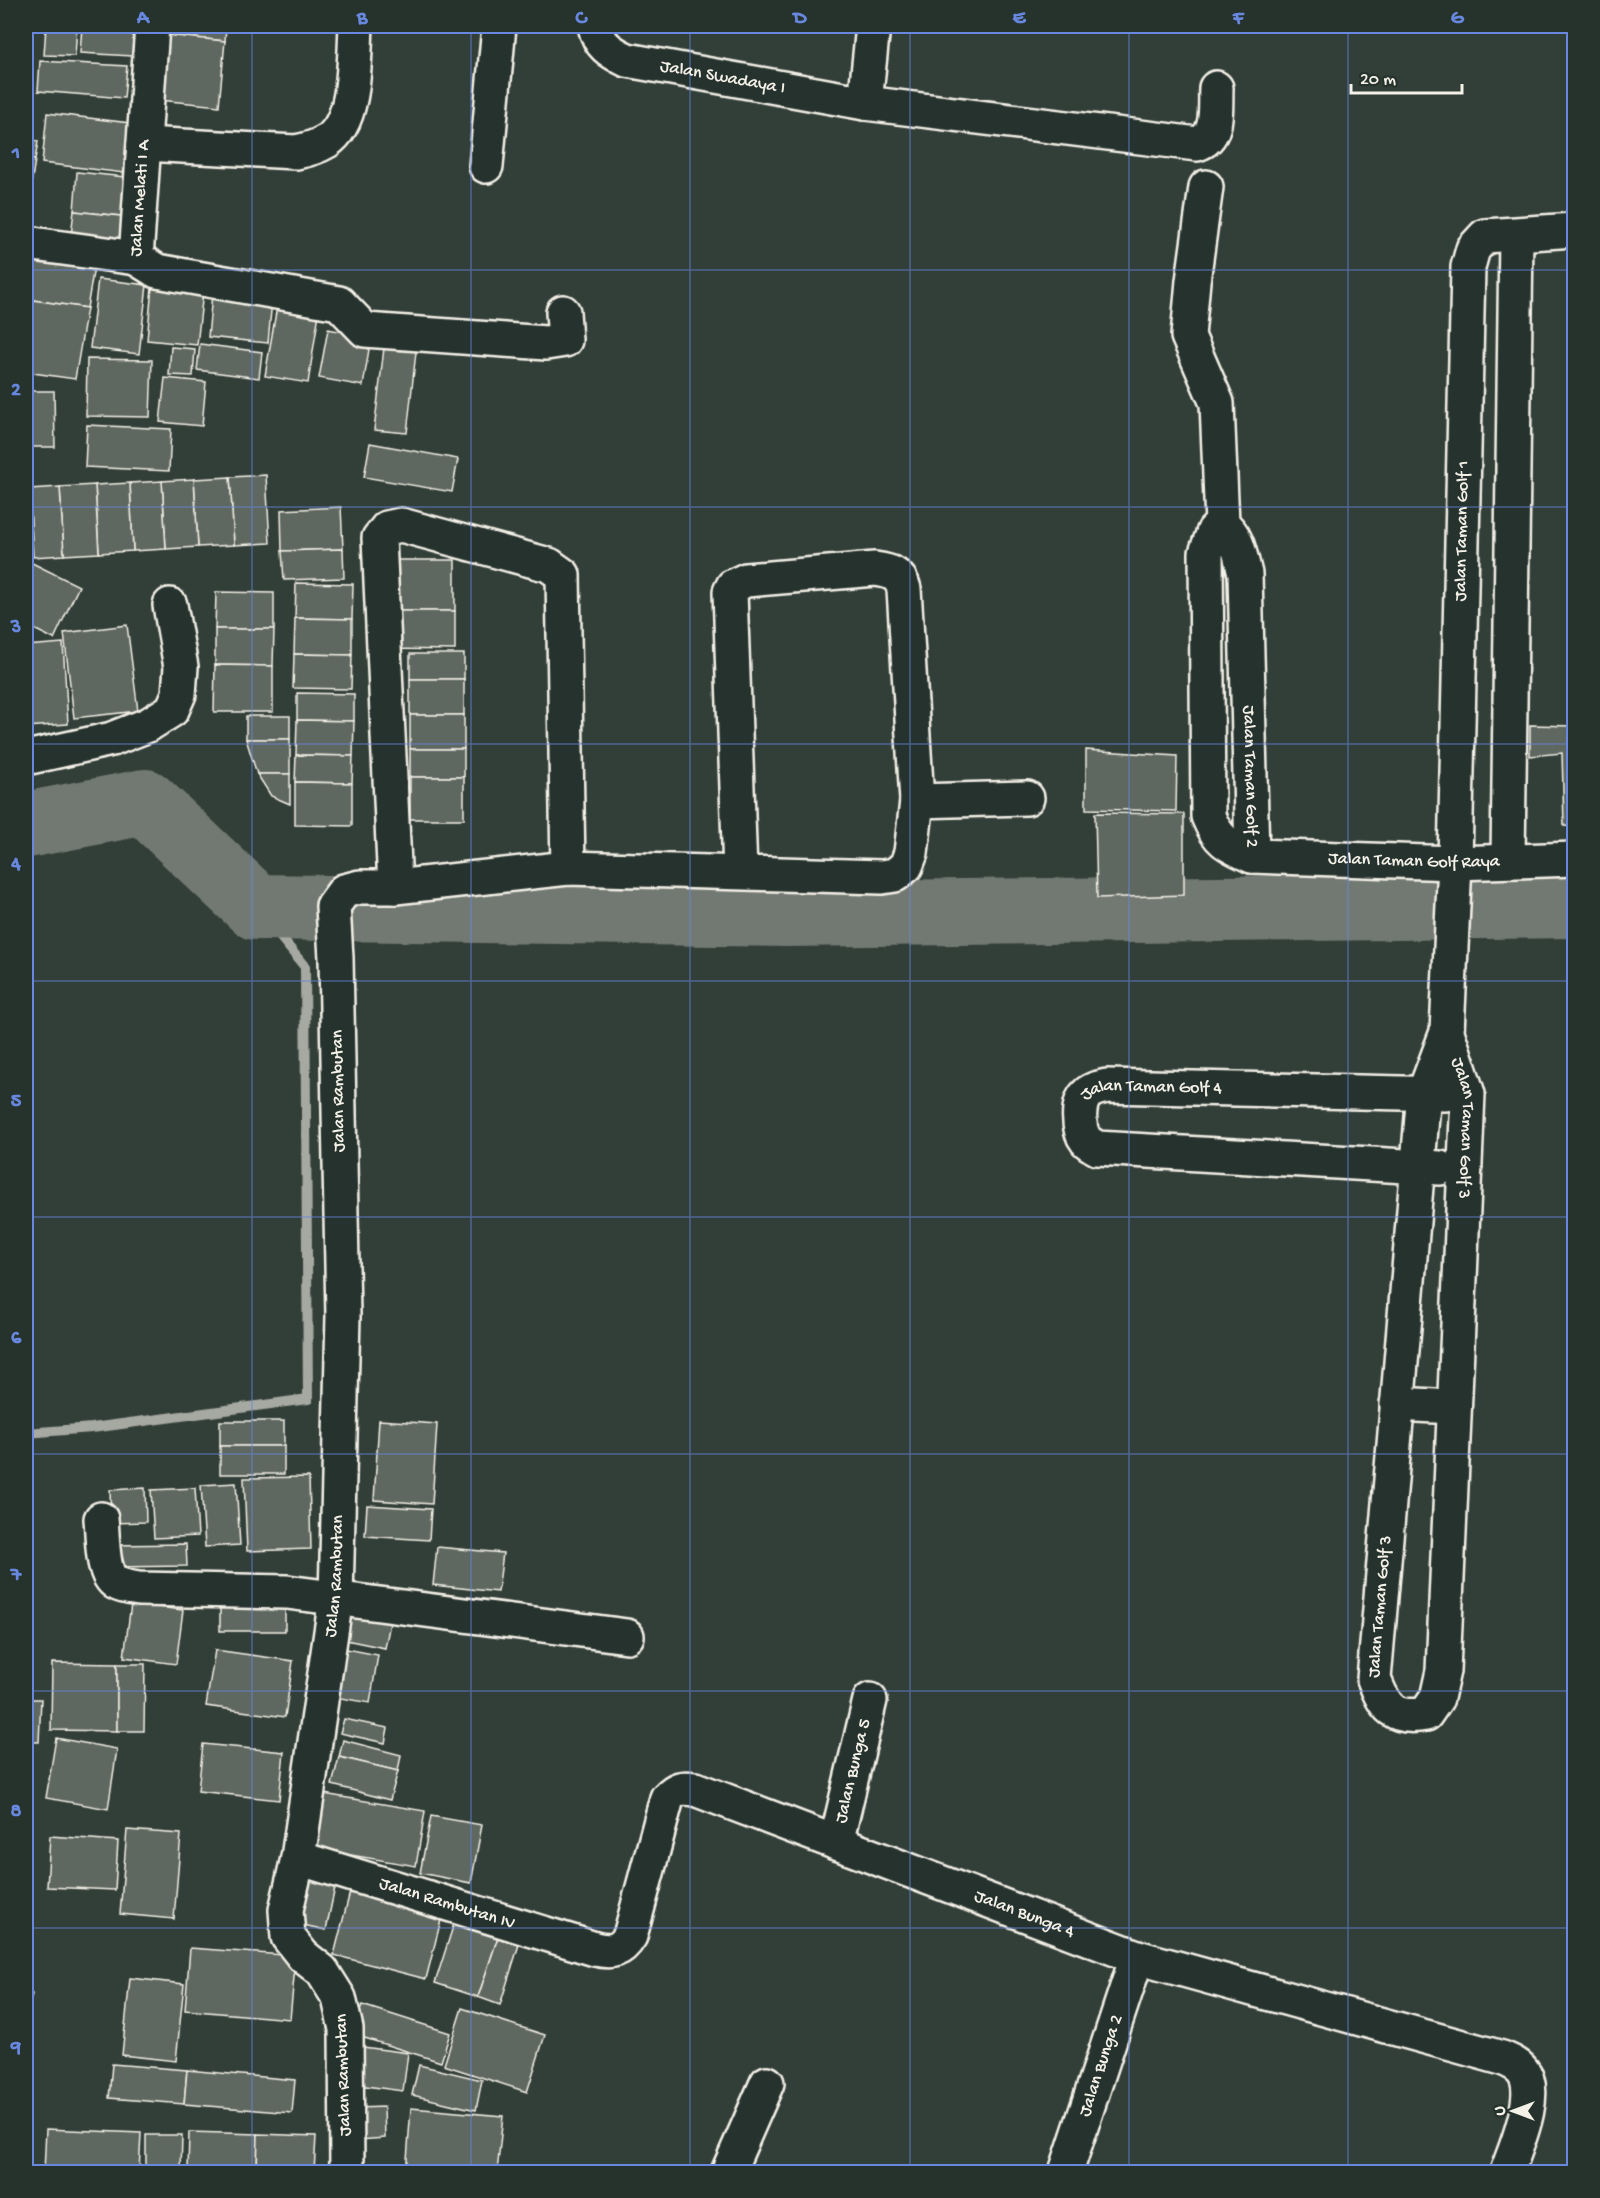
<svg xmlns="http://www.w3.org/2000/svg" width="1600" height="2198" viewBox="0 0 1600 2198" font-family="'Gochi Hand',sans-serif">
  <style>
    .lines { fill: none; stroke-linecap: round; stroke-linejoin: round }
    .stream { stroke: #a6a9a1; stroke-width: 10 }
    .river { stroke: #727972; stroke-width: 66 }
    .building { fill: #5f6861; stroke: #f4f1e8; stroke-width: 1.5 }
    .minor-casing { stroke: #f4f1e8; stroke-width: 38 }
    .minor { stroke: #26332d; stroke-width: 33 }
    .grid { fill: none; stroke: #6887de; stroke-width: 1.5; stroke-opacity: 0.55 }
    .labels { text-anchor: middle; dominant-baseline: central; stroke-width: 4.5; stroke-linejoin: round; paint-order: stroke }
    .street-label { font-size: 18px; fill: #f4f1e8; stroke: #26332d }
    .neatline { fill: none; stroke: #6887de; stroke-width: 2 }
    .grid-label { font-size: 20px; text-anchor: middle; font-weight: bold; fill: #6887de }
  </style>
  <rect width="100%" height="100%" fill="#323e38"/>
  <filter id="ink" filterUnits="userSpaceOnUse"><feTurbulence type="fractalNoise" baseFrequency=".0167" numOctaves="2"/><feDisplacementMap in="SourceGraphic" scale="12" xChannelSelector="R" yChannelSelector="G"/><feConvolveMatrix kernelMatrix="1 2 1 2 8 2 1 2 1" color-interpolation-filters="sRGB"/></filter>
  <g filter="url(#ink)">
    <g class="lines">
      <polyline class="stream" points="26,1433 92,1428 308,1399 305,967 256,907"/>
      <polyline class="river" points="26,825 145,802 256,907 786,914 1574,905"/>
    </g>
    <g class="building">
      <polygon points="46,26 77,26 75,56 44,55"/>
      <polygon points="82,26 134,26 132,56 80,53"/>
      <polygon points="156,26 226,26 225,41 155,34"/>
      <polygon points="155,34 225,41 219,106 149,99"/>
      <polygon points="40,61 127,66 124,98 38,91"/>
      <polygon points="26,93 33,93 31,127 26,127"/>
      <polygon points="47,113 130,123 124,173 42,163"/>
      <polygon points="26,139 38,141 35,160 26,158"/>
      <polygon points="26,158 35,160 30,192 26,192"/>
      <polygon points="77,172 135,178 130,217 74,211"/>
      <polygon points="74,211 130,217 127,249 70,243"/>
      <polygon points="33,251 95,261 87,308 26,299"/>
      <polygon points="98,279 147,285 139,354 90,348"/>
      <polygon points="152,287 203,292 197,345 147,340"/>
      <polygon points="212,294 272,300 268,343 208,337"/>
      <polygon points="26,299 87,308 75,379 26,372"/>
      <polygon points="277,306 319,313 308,383 265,376"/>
      <polygon points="328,329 371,337 363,386 319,378"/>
      <polygon points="385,340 417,343 407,433 374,430"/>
      <polygon points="200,344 262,352 259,378 197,370"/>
      <polygon points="171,347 195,349 193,376 169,375"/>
      <polygon points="87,359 152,360 150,417 86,416"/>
      <polygon points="165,378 206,382 202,426 160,422"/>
      <polygon points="26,391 54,391 55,447 26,447"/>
      <polygon points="87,425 171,429 169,471 85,467"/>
      <polygon points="370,443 458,459 452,492 364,477"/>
      <polygon points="266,475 270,543 234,545 230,477"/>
      <polygon points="230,477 234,545 198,547 194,479"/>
      <polygon points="194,479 198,547 166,549 162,481"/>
      <polygon points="162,481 166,549 133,551 130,483"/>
      <polygon points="130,483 133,551 99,553 95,485"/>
      <polygon points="95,485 99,553 64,555 60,487"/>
      <polygon points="60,487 64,555 33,557 29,489"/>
      <polygon points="341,507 343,549 282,551 281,510"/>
      <polygon points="343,549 344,578 284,580 282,551"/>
      <polygon points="26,560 79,586 54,639 26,625"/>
      <rect x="384" y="560" width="71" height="51"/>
      <polygon points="296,583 353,584 352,619 295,618"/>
      <polygon points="216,592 274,593 274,629 215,629"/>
      <polygon points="384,611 455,611 455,650 385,649"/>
      <polygon points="295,618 352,619 352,655 294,654"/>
      <polygon points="127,625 138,711 74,718 64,633"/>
      <polygon points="215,629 274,629 273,666 215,665"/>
      <polygon points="63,643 68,724 26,727 26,646"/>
      <polygon points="294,654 352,655 351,689 293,688"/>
      <rect x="410" y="654" width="54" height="25"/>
      <polygon points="215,665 273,666 273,712 214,712"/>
      <rect x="410" y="679" width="54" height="36"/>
      <polygon points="297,693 354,694 354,721 297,720"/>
      <rect x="410" y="715" width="54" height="34"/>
      <rect x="246" y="716" width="44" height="23"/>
      <polygon points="297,720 354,721 353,756 296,755"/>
      <polygon points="1530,725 1574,726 1574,827 1564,826 1562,753 1530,756"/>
      <polygon points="246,739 290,739 290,774 257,774"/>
      <rect x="410" y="749" width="54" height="28"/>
      <polygon points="1086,750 1177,756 1176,811 1086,809"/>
      <polygon points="296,755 353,756 352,783 295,782"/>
      <polygon points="257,774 290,774 290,804 271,796"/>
      <rect x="410" y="777" width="54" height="42"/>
      <polygon points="295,782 352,783 352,826 295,825"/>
      <polygon points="1095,813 1184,814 1184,895 1097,898"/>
      <polygon points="379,1420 437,1424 432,1504 374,1500"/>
      <rect x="220" y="1421" width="64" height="25"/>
      <rect x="220" y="1446" width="64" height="28"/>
      <polygon points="309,1477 311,1549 247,1551 244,1478"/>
      <polygon points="236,1483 240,1545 205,1547 201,1485"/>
      <polygon points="145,1488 146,1522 111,1523 110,1490"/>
      <polygon points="195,1488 198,1536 154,1538 151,1490"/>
      <polygon points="367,1505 431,1509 429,1540 365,1536"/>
      <polygon points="186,1544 187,1566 112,1567 111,1545"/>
      <polygon points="437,1547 503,1553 498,1592 433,1585"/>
      <rect x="220" y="1596" width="65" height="35"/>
      <polygon points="131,1604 183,1610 176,1664 124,1657"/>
      <polygon points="341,1614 390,1623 385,1648 336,1638"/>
      <polygon points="336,1647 378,1655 370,1703 328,1696"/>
      <polygon points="215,1650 293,1661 285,1717 206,1706"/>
      <polygon points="52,1663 117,1664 117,1731 51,1730"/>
      <polygon points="117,1664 145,1664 144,1731 117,1731"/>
      <polygon points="26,1699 41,1699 39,1742 26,1742"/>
      <polygon points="344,1719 388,1728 385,1743 340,1733"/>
      <polygon points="56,1738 117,1749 108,1809 46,1798"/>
      <polygon points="343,1740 401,1755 398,1771 339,1757"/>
      <polygon points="203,1744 284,1752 279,1800 198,1791"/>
      <polygon points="339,1757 398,1771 390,1800 332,1785"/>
      <polygon points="324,1794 425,1811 416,1866 315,1849"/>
      <polygon points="431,1816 482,1825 471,1883 420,1873"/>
      <polygon points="127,1830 181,1834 174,1919 120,1914"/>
      <polygon points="50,1836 118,1841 115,1890 47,1887"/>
      <polygon points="301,1865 338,1873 326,1930 289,1922"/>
      <polygon points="352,1884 444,1908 426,1979 334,1955"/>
      <polygon points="457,1914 501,1928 478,1997 435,1983"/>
      <polygon points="501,1928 522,1935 500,2005 478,1997"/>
      <polygon points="190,1948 296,1956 290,2019 185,2010"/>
      <polygon points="130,1978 184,1984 176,2061 122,2055"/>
      <polygon points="26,1992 32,1994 26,2017"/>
      <polygon points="362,2005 450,2033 441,2062 352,2034"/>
      <polygon points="462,2008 545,2035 527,2092 444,2065"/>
      <polygon points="363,2047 408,2053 403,2091 358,2085"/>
      <polygon points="112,2064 187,2070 184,2104 109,2098"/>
      <polygon points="419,2065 482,2080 476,2110 412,2095"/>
      <polygon points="187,2070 295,2080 292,2113 184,2104"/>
      <polygon points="384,2107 385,2138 359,2140 357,2108"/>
      <polygon points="411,2108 503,2116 497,2172 406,2172"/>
      <polygon points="46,2129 141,2133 139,2172 44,2172"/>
      <polygon points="189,2132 258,2134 257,2172 188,2172"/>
      <polygon points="258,2134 316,2136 314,2172 257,2172"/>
      <polygon points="146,2135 182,2135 181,2172 146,2172"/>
    </g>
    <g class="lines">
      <g class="minor-casing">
        <g id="minor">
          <path id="s1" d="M595,26c4,19 15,26 32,34l238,43 332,41c23,-7 18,-36 19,-56"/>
          <polyline points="865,103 873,26"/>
          <path d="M144,144l152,8c11,-2 21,-5 31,-11 30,-19 27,-84 29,-115"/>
          <polyline points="486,166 499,26"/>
          <path id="s2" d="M1206,187l-13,94 -5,55 29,67 5,121c16,12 18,31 23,50l7,282c-25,-11 -34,-15 -44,-40l-2,-263 8,-22 8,-7"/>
          <polyline points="26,243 136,258 157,271 339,303 365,330 546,343 565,340 563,312"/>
          <path id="s3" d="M136,258l16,-232"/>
          <polyline points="26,758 112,739 148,725 172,710 179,694 181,667 170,605"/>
          <polyline points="917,801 1027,798"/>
          <path id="s4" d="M1252,856l203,7 119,-4"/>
          <polyline points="1508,860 1516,235"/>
          <polyline points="395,887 379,538 387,528 401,525 549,565 563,575 568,868"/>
          <path id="s5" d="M1447,1032l21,62 -25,577 -6,27 -11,16c-33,6 -41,-6 -52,-35l50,-586 23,-61 8,-169 13,-596 5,-18 12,-13 89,-6"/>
          <path id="s6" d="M1440,1168l-343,-20c-4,-3 -8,-4 -11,-8 -8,-10 -9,-36 0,-45 5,-6 13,-7 21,-9l338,8"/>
          <polyline points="1397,1404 1454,1407"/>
          <path d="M101,1519c2,17 0,55 15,64 7,4 16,5 23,6l148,3 340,44"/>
          <path id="s7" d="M836,1843l34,-143"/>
          <path id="s8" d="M298,1858l297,91c17,4 26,2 35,-13l37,-138c9,-10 15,-11 28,-9l442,168 365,101c7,3 15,6 20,12 19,22 -7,79 -15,102"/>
          <path id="s9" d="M347,2172l-1,-143 -7,-31 -17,-27 -19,-15 -15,-19 -2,-27 12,-52 38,-260 7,-282 -7,-358 -3,-52 11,-15 16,-4h35l173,-19 314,9 13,-2 11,-9 5,-13 6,-52 -13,-212c-4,-16 -15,-18 -29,-20l-129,11 -13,6 -3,6 10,280"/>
          <polyline points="728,2172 767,2083"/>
          <path id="s10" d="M1066,2172l71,-215"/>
        </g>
      </g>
      <use href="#minor" class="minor"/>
    </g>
  </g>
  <path class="grid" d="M252,26v2146M471,26v2146M690,26v2146M910,26v2146M1129,26v2146M1348,26v2146M26,270h1548M26,507h1548M26,744h1548M26,981h1548M26,1217h1548M26,1454h1548M26,1691h1548M26,1928h1548"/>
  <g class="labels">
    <g class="street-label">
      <text stroke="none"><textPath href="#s1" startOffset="146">Jalan Swadaya I</textPath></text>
      <text stroke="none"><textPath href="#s3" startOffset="60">Jalan Melati I A</textPath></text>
      <text stroke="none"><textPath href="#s5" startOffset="1916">Jalan Taman Golf 1</textPath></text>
      <text stroke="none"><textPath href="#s2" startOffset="603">Jalan Taman Golf 2</textPath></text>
      <text stroke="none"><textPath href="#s4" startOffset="162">Jalan Taman Golf Raya</textPath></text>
      <text transform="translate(339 1091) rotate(-91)">Jalan Rambutan</text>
      <text stroke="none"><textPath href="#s6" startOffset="472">Jalan Taman Golf 4</textPath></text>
      <text stroke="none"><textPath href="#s5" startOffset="99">Jalan Taman Golf 3</textPath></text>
      <text stroke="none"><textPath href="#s9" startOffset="620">Jalan Rambutan</textPath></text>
      <text stroke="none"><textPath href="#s5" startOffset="834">Jalan Taman Golf 3</textPath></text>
      <text stroke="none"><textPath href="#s7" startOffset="74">Jalan Bunga 5</textPath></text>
      <text stroke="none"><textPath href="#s8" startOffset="156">Jalan Rambutan IV</textPath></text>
      <text stroke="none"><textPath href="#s8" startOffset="878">Jalan Bunga 4</textPath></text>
      <text stroke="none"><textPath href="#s10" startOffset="112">Jalan Bunga 2</textPath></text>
      <text transform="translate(344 2075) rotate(-92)">Jalan Rambutan</text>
    </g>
  </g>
  <rect width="1600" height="2198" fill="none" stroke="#26332d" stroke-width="66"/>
  <g transform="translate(1513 2111) rotate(270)" stroke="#26332d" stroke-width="4.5" paint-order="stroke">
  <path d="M0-4.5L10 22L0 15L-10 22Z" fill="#f4f1e8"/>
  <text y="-9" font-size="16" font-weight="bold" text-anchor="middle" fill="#f4f1e8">U</text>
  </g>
  <path d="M1351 84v9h111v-9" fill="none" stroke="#f4f1e8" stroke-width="3"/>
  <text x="1360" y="84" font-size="18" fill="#f4f1e8" stroke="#26332d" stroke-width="4.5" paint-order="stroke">20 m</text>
  <rect x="33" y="33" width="1534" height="2132" class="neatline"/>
  <g class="grid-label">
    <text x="143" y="23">A</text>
    <text x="362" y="23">B</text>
    <text x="581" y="23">C</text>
    <text x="800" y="23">D</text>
    <text x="1019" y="23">E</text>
    <text x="1238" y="23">F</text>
    <text x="1457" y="23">G</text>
    <text x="16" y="158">1</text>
    <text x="16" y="395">2</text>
    <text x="16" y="632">3</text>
    <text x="16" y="869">4</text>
    <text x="16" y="1106">5</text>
    <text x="16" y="1343">6</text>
    <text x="16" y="1580">7</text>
    <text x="16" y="1816">8</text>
    <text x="16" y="2053">9</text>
  </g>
</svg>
